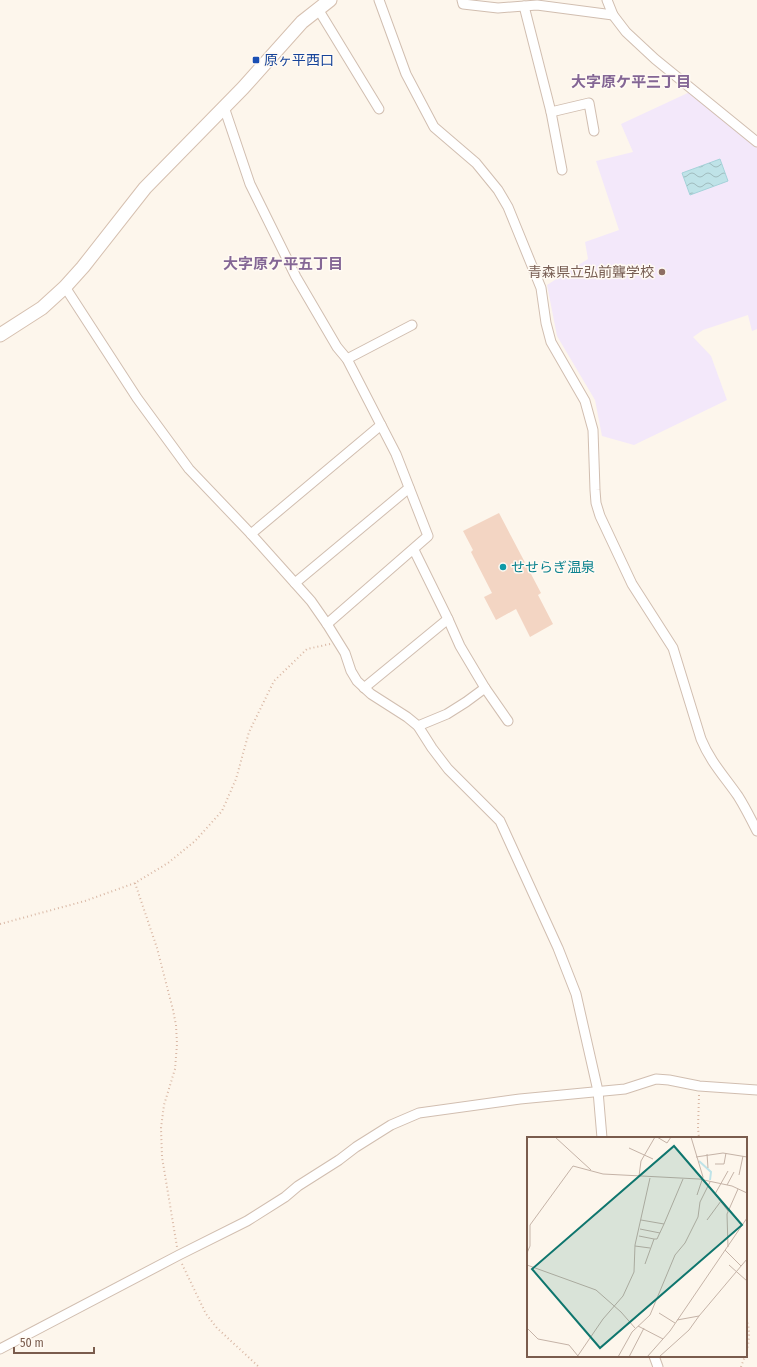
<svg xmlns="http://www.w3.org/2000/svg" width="757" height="1367" viewBox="0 0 757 1367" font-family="'Fira Sans Condensed','Noto Sans JP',sans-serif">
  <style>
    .education { fill: #f3e8fa }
    .water { fill: url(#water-waves); stroke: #a5d3da }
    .building { fill: #f3d5c3 }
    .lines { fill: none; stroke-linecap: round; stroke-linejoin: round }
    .street-casing { stroke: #d1beb0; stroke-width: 11 }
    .secondary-casing { stroke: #d6c0b0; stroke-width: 15 }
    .path { stroke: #d9b8a5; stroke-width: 2; stroke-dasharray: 1 3; stroke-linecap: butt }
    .street { stroke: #fff; stroke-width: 9 }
    .secondary { stroke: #fff; stroke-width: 13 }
    .transit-dot { fill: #1a4fb4; stroke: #fffaf3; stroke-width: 1.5 }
    .education-dot { fill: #8d6e63; stroke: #fffaf3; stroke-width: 1.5 }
    .culture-dot { fill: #0f9aa8; stroke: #fffaf3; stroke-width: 1.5 }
    .labels { text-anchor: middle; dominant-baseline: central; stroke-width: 3; stroke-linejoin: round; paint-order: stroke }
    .transit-label { font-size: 14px; fill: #164399; stroke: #fffaf3; text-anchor: start }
    .education-label { font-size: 14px; fill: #785e54; stroke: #fffaf3; text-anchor: end }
    .culture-label { font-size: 14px; fill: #0d838f; stroke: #fffaf3; text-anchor: start }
    .neighbourhood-label { font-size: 15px; font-weight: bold; fill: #846695; stroke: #fffaf3 }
    .inset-river { fill: none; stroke: #bfe3e8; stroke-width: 2 }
    .inset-road { fill: none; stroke: #c5b3a7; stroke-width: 1 }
    .view { fill: #0f766e; fill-opacity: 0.15; stroke: #0f766e; stroke-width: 2 }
    .inset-edge { fill: none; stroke: #7a5c4d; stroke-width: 2 }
  </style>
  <defs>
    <pattern id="water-waves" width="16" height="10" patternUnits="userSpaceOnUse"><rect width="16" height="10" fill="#bfe3e8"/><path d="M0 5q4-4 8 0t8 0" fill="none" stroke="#a0bbbe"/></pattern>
  </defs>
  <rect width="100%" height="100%" fill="#fdf6ec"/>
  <polygon class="education" points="692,91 757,144 757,329 752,331 748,315 703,330 693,337 711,356 727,400 634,445 602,436 595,400 557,336 547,285 588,259 585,242 619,230 596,161 633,152 621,124"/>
  <polygon class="water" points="720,159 728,181 690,195 682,173"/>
  <polygon class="building" points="499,513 541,593 538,595 553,624 530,637 516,609 496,620 484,597 492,593 471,552 473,550 463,531"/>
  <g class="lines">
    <g class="street-casing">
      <g id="street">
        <path d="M379,0l27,74 28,53 42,36 22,27 10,17 33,81 5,35 5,19 34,59 8,29 2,60 1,13 4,13 32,68 41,64 28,91c9,22 23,37 37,57 7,11 13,23 19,35"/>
        <polyline points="462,0 463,4 498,8 537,5 613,15"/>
        <polyline points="607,0 613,15 626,32 655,59 757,142"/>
        <polyline points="524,6 551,112 562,170"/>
        <polyline points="318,9 379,109"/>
        <polyline points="224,107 250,184 296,277 337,347 347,359 381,425"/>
        <polyline points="551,112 589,103 594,131"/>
        <polyline points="65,287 137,398 189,469 251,534 311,601 327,624 345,653 351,671 357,681 371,694 407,717 418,726 432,748 448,769 500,821 558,948 576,994 598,1091 602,1138"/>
        <polyline points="347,359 412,325"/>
        <polyline points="251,534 381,425 396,454 428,536 327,624"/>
        <polyline points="414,550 448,619 460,646 485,688 508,721"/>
        <polyline points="295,583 409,488"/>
        <polyline points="364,688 448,619"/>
        <polyline points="418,726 447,714 466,702 485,688"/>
        <polyline points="0,1349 179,1255 247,1221 285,1197 298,1186 339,1160 356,1147 391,1125 419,1113 520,1099 625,1089 656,1079 669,1080 699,1086 757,1090"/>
        <polyline points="654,1356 658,1367"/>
      </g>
    </g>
    <g class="secondary-casing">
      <polyline id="secondary" points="0,335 42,308 65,287 83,267 145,188 243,88 302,22 330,0"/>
    </g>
    <g class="path">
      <polyline points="135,883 157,948 173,1010 176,1025 177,1044 175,1069 164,1105 161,1128 162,1157 177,1247"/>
      <polyline points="0,924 85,901 135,883 168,863 195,841 222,811 236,779 249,732 274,681 307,649 330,644"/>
      <polyline points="699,1095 698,1128 699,1138"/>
      <polyline points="182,1264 206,1314 217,1328 259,1367"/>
      <path d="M746,1319c5,11 3,23 0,35"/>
      <polyline points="741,1367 745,1356"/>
    </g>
    <use href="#street" class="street"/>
    <use href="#secondary" class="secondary"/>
  </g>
  <rect class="transit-dot" x="252" y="56" width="8" height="8" rx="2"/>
  <circle class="education-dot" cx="662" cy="272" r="4"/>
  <circle class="culture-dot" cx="503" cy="567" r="4"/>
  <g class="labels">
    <g class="transit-label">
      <text x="264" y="60">原ヶ平西口</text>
    </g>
    <g class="education-label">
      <text x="654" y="272">青森県立弘前聾学校</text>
    </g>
    <g class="culture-label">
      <text x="511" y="567">せせらぎ温泉</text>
    </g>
    <g class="neighbourhood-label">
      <text x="631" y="82">大字原ケ平三丁目</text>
      <text x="283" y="264">大字原ケ平五丁目</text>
    </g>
  </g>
  <g transform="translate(527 1137)">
    <rect width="220" height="220" fill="#fdf6ec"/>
    <path class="inset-river" d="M172,24l12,11 -1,8"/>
    <path class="inset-road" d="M28,0l36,33M130,0l10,6 4,-6M164,0l12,40 -6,18M102,11l24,11M180,17l1,14M169,20l27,-4 24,4M188,27h9l2,-11M212,38l4,-19M112,39l2,-15 14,-24M200,48l7,-13M201,74l-13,-17 13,-23M114,83l23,4 -7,15h-3l-9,25M180,83l14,-19M137,87l19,-45M113,92l20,4M112,99l15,3M108,109l15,2M201,110l-1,-33 11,-25M198,113l16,16M0,116l3,-7v-21l43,-59 30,8 96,5 33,7 15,7M0,128l69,25 25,22 14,16M202,128l18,16M132,176l16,10M150,183l22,-4 48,-57M111,189l25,13M0,191l11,11 31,6 9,11M50,220l26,-38 20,-23 11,-24 1,-27 15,-67M91,220l14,-25 18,-17 25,-60 10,-12 13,-26 2,-15 10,-20M102,220l15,-29M120,220l23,-26 77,-113M132,220l30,-27 10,-14"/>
    <path class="view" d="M147,9l68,79 -142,123 -68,-79z"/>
    <rect width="220" height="220" class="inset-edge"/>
  </g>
  <path d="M14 1347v6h80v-6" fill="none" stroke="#7a5c4d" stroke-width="2"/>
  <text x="20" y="1347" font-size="12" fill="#7a5c4d" stroke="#fffaf3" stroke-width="3" paint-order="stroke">50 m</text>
</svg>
